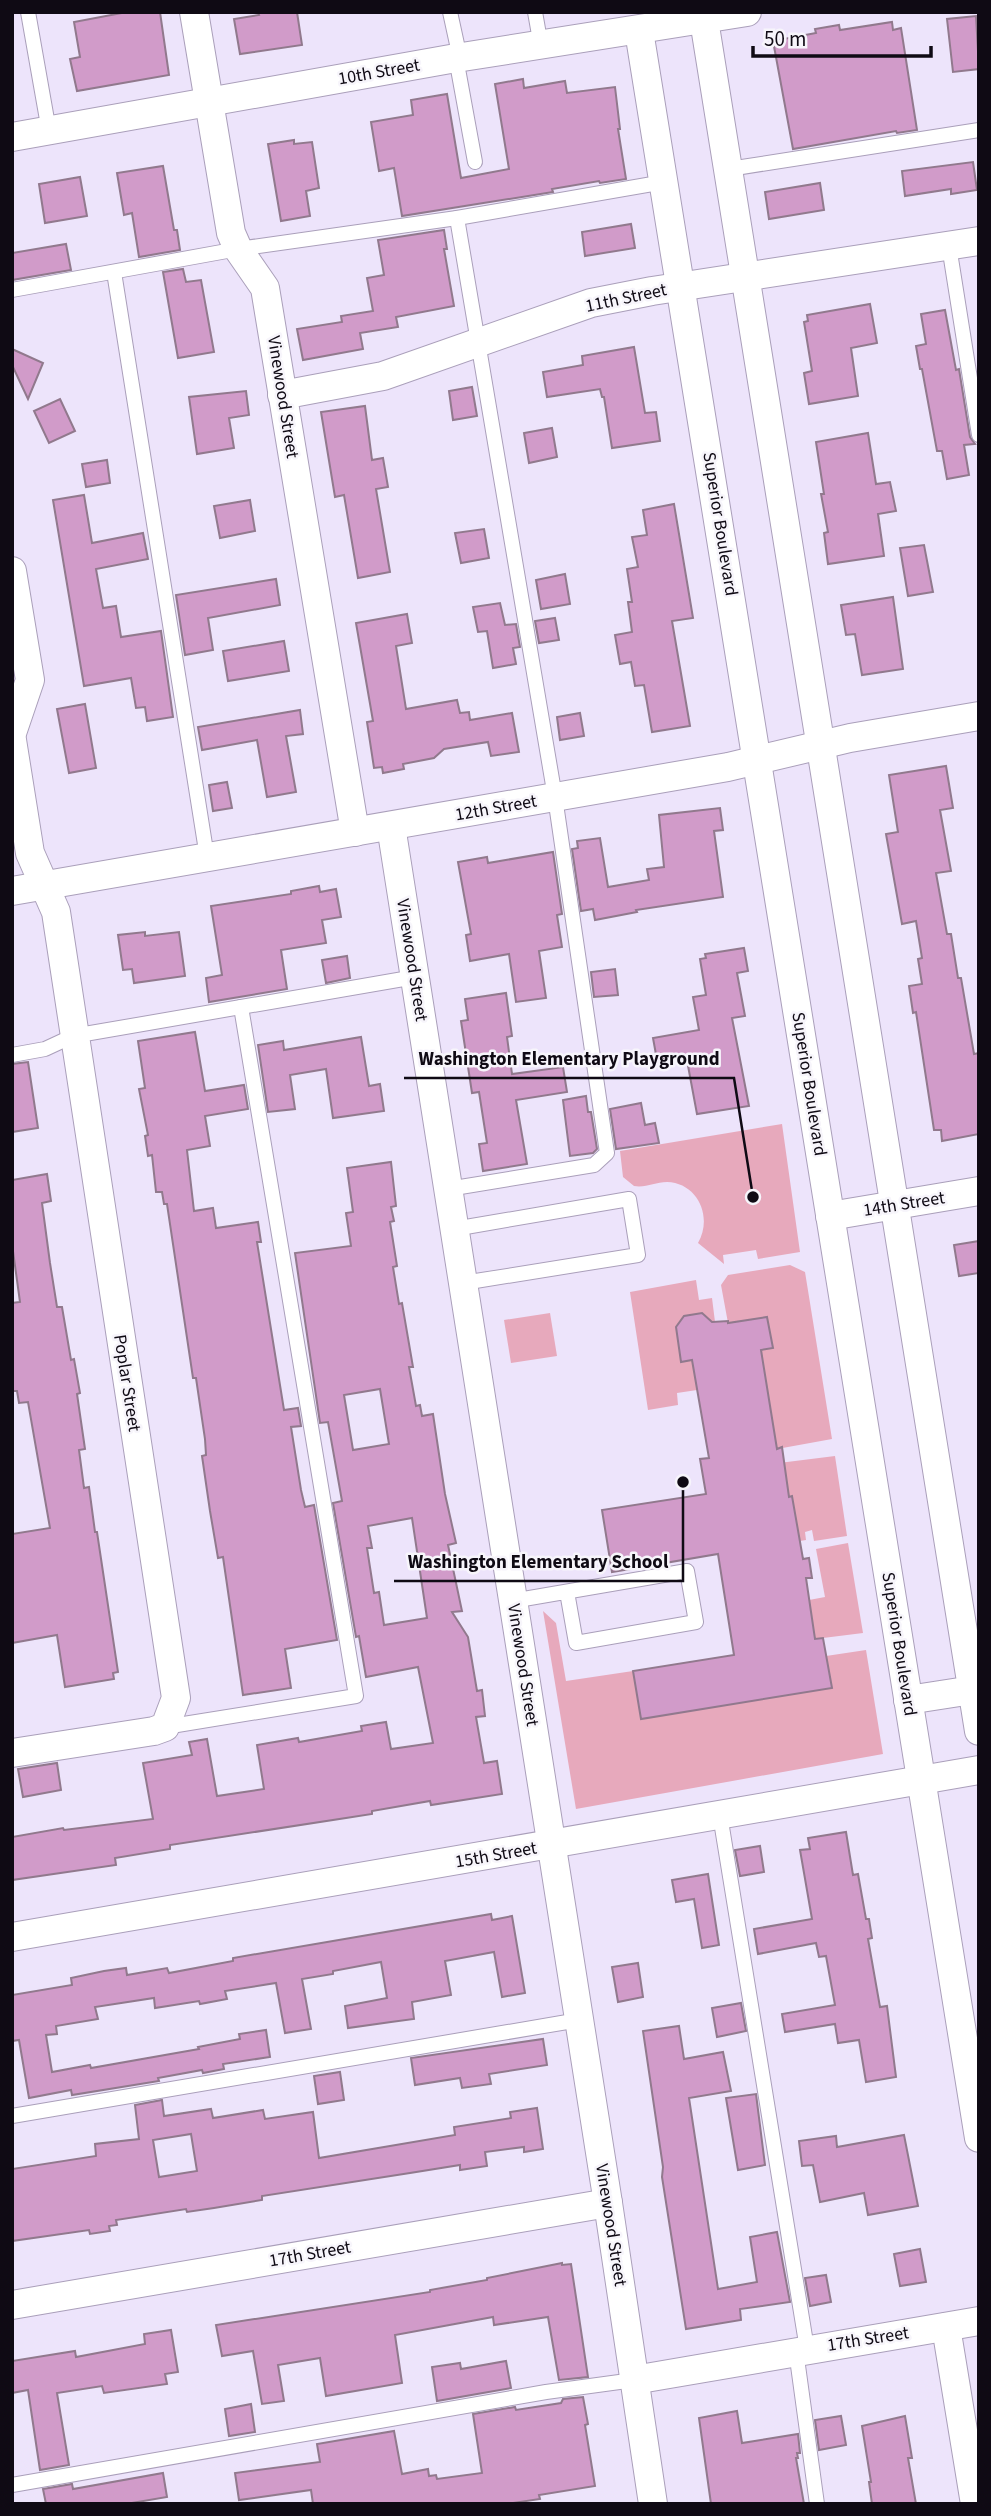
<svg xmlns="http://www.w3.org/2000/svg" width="991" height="2516" viewBox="0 0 991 2516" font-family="'Source Sans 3',sans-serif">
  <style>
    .green { fill: #e7a9bc }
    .building { fill: #d19bc9; stroke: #91798d; stroke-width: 2; fill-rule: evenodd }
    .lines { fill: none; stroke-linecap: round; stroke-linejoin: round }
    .lane-casing { stroke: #aa9fba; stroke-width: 16 }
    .street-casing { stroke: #aa9fba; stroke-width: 30 }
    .lane { stroke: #fff; stroke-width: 14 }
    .street { stroke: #fff; stroke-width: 28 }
    .labels { text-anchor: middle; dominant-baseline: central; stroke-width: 5; stroke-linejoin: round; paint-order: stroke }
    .street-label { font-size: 18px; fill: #0f0a14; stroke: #f7f5fb }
    .leader { fill: none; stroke: #0f0a14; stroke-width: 2.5 }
    .callout-dot { fill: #0f0a14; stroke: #f7f5fb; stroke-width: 2.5 }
    .callout-label { font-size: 19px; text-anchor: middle; font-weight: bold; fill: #0f0a14; stroke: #f7f5fb; stroke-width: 5; stroke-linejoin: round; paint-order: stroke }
  </style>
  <rect width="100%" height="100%" fill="#ede4fb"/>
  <g class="green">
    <path d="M782,1124l18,128 -42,7 -2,-9 -33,5 1,9 -26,-21c15,-26 0,-60 -31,-61 -12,0 -21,6 -33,4l-11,-9 -3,-26z"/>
    <polygon points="790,1265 805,1272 832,1439 777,1449 761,1350 773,1348 767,1317 728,1323 721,1285 728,1275"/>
    <polygon points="696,1280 699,1300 712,1298 715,1322 708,1326 708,1318 702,1313 681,1362 692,1360 697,1390 677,1393 678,1405 648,1410 630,1292"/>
    <polygon points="550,1313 557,1356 511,1363 504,1320"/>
    <polygon points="835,1456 847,1536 814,1541 812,1530 805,1532 806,1540 800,1541 792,1496 784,1498 779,1463"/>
    <polygon points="848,1543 863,1633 815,1639 809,1600 825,1597 816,1549"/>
    <polygon points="543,1611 556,1623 566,1681 633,1671 641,1719 831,1688 826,1656 866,1650 883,1754 576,1809"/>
  </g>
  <g class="building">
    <polygon points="127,12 160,12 169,75 77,91 70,59 80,57 74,22"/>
    <polygon points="258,12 297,12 302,45 240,54 234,19 259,15"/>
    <polygon points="976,16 979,69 953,72 947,19"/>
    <polygon points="892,22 893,30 901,28 917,130 897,133 896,131 793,149 773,41 816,33 815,29 839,25 840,30"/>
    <polygon points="523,79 524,88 565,81 567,93 615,87 620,129 618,129 626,179 600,183 599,181 552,189 553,192 402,216 394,168 379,171 371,122 413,115 411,100 447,94 461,178 509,169 495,84"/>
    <polygon points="294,140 294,144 312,142 319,188 306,191 310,216 281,221 268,144"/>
    <polygon points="973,162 977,190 951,194 951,189 905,196 902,171"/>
    <polygon points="163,166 174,230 177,230 180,250 139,257 132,213 124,215 117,173"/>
    <polygon points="80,177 87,216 45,223 39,184"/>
    <polygon points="820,183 824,210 769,219 765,192"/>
    <polygon points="631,224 635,248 585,256 582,232"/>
    <polygon points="444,230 447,249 444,249 454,306 396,317 398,327 360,333 363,349 303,360 297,329 342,322 341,316 373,311 367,278 384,275 378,240"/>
    <polygon points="66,244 71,270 12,280 12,253"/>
    <polygon points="183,269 186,282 201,280 214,352 178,358 163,272"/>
    <polygon points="870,304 877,343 851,348 858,396 809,404 804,373 812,371 804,322 808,321 807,315"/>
    <polygon points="945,310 956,370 959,369 970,437 975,444 964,445 969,475 947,479 942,451 937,451 922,369 920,369 916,346 926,344 921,314"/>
    <polygon points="634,347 645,413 656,412 660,441 612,448 604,397 602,397 600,389 547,397 543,372 583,365 582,356"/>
    <polygon points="12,349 43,363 28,399 12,365"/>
    <polygon points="472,387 477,416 453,420 449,391"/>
    <polygon points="246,391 249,415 229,418 234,448 197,454 189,397"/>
    <polygon points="60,399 75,431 49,443 34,411"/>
    <polygon points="365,406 372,460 383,458 388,487 376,489 390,572 358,578 344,495 335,497 321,412"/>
    <polygon points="552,428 557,457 529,463 524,433"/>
    <polygon points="868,433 876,484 890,482 896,511 878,514 884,556 828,564 824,533 828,532 821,494 824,494 816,442"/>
    <polygon points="107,460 110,483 86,487 82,464"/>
    <polygon points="84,495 92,543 143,533 148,559 96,569 103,608 116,606 121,637 161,631 173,717 147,721 145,707 136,708 131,678 84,686 53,500"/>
    <polygon points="250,500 255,531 220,538 214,506"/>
    <polygon points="674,504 693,618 672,621 690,726 652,732 644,685 635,686 631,662 620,664 615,635 632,632 628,602 632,602 627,569 638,567 632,537 647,535 643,510"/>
    <polygon points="484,529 489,558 461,563 455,533"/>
    <polygon points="924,545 933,592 908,596 900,548"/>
    <polygon points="565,574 570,604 541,609 536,580"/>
    <polygon points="276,579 280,605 208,618 213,650 185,655 176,595"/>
    <polygon points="893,597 903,669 862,675 855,634 846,635 841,605"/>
    <polygon points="500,603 505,625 516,624 520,647 513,648 516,664 493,668 487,631 478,632 473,607"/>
    <polygon points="407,614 412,643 396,646 406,709 457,700 460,713 469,712 470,720 512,713 519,752 491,756 488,742 444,749 434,758 403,764 404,769 383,773 382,767 374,768 367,722 373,721 356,623"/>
    <polygon points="555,618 559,640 539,643 535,621"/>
    <polygon points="284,641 289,671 228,681 223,651"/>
    <polygon points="85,704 96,768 69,773 57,709"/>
    <polygon points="300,710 303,734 286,736 296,792 267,797 257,740 202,750 198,727"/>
    <polygon points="580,713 584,736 560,740 557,717"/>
    <polygon points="946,766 953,808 940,810 951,871 936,873 947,934 951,934 958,978 961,978 974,1054 979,1053 979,1134 942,1141 941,1130 934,1130 916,1012 913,1013 909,986 922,984 918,959 922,958 916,921 902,924 886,834 898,832 889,775"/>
    <polygon points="227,782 232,808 213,811 209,785"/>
    <polygon points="720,808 723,830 714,831 723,897 636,910 637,912 595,920 593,909 581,911 572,849 578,848 577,841 600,838 608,887 649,880 647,869 664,867 659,815"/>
    <polygon points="553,852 562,914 557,915 562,947 539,951 546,998 516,1002 509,954 470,961 466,935 471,934 458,862 487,857 488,863"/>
    <polygon points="319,886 320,892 336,889 341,917 322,920 326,943 281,950 287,989 209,1002 206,978 222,975 211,906 291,894 291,891"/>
    <polygon points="145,932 145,936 179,932 185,976 134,983 132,969 123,970 118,935"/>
    <polygon points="744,948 748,971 737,973 745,1016 732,1018 749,1106 697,1114 686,1055 657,1060 653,1038 699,1030 693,997 706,995 700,959 706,958 705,954"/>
    <polygon points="347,956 350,978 326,983 322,960"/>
    <polygon points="615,969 618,995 594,997 591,972"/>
    <polygon points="506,993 512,1036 507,1037 512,1074 563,1067 567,1092 516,1100 527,1164 483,1171 479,1144 487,1143 479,1092 472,1093 461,1021 468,1020 465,999"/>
    <polygon points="195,1032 205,1091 244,1085 248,1109 205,1116 210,1146 187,1150 194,1211 213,1208 216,1228 258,1222 261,1242 257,1242 284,1410 298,1408 301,1426 291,1427 301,1490 305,1507 314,1505 337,1640 285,1649 291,1688 243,1695 223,1557 218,1558 210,1511 202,1456 206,1455 205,1439 196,1378 193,1378 167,1204 164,1204 162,1192 156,1192 152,1155 148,1156 145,1136 148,1135 139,1089 145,1088 138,1041"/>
    <polygon points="361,1037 369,1086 380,1084 384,1111 333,1118 326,1069 290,1075 295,1109 268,1112 258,1045 283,1041 284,1050"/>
    <polygon points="28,1062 38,1128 12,1132 12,1064"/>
    <polygon points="586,1096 588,1112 591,1112 597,1149 593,1153 570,1156 563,1100"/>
    <polygon points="641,1103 645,1125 655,1123 659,1143 616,1149 610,1109"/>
    <path d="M391,1162l5,44 -5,1 3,14 -4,1 7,44 -4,1 6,37 3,-1 11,64h-4l7,39 4,-1 2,11 11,-2 12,80 11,49 -8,2 14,66 -10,1 16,25 9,54 5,-1 3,26 -9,1 8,46 13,-2 5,33 -71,11 -1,-4 -58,10v3l-26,4 -176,27v4l-55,9 1,7 -104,15v-43l51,-9 1,2 89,-11 -10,-56 49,-8 -3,-13 18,-3 10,57 47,-7 -7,-44 41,-7 1,4 63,-11 -1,-5 25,-4 5,27 42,-6 -15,-76 -52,10 -7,-41 -3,1 -23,-134 9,-2 -14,-79 -8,1 -25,-170 56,-7 -5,-33 7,-1 -6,-44zM380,1389l9,55 -36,6 -9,-55zM412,1518l15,100 -43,7 -5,-33 -5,1 -7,-45h5l-4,-22z"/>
    <polygon points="47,1174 51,1201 42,1203 50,1263 57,1307 62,1307 71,1360 74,1359 80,1393 77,1394 85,1449 79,1450 84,1488 89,1487 95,1532 97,1532 118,1672 113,1673 114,1679 65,1687 57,1635 12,1643 12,1534 50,1528 28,1402 19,1403 17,1391 12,1391 12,1303 20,1302 12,1244 12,1180"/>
    <polygon points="979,1241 979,1273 959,1276 954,1245"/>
    <polygon points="702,1313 712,1322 728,1321 728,1323 767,1317 773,1348 761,1350 777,1449 782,1447 789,1497 792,1496 803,1559 809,1558 812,1578 806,1578 815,1639 823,1638 832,1688 641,1719 633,1671 734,1655 718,1554 612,1572 602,1510 706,1494 700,1459 709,1458 692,1360 681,1362 676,1327 684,1316"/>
    <polygon points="57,1763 61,1790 23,1797 18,1769"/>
    <polygon points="846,1832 853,1875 858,1874 866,1919 869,1919 872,1938 868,1939 880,2007 887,2006 896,2077 866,2082 859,2040 838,2043 835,2024 785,2032 782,2014 835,2005 826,1956 819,1957 816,1943 758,1954 754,1929 812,1919 800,1850 810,1849 808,1838"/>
    <polygon points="760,1846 764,1872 740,1876 735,1850"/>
    <polygon points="708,1874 719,1945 702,1948 694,1899 676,1902 672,1880"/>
    <polygon points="491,1914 492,1920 512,1916 525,1993 502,1997 494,1952 445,1961 451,1995 412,2002 414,2019 391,2022 348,2028 345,2006 387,1998 381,1962 333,1971 333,1974 302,1979 311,2029 285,2033 276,1983 225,1991 227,1999 200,2004 199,2001 155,2008 154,1998 95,2007 98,2019 56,2026 57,2034 46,2035 52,2072 90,2065 91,2068 199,2049 198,2047 240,2039 239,2034 266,2030 270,2057 223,2064 224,2069 203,2073 202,2070 158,2078 159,2081 72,2095 71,2090 29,2098 19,2040 12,2041 12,1995 72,1985 71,1978 104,1971 126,1968 127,1975 167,1968 169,1973 233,1961 233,1958"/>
    <polygon points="638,1963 643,1997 618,2002 612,1967"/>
    <polygon points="741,2003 746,2031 717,2037 712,2008"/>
    <polygon points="679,2026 684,2059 723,2052 731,2091 689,2098 718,2289 757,2282 750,2237 777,2232 790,2302 740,2309 741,2320 686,2329 662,2177 663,2167 643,2031"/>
    <polygon points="543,2039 547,2065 489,2074 491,2084 462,2088 460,2078 415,2085 411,2058"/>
    <polygon points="340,2072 344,2100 318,2104 314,2076"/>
    <polygon points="756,2094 765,2165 738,2170 726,2098"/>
    <path d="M162,2100l2,16 47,-7 2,9 50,-8 2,9 48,-7 6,46 136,-23 -1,-8 57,-9 -1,-6 27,-4 6,41 -19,3v-5l-39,5 2,14 -27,4v-5l-50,8 -148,23v4l-48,8 -27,4 -1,-3 -70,11 1,5 -8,1 1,5 -20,3 -1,-4 -77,11v-72l84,-13 -1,-12 44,-5 -4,-34zM191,2134l6,37 -38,6 -6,-37z"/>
    <polygon points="904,2135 918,2206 868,2215 864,2193 820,2202 813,2165 802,2166 799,2141 836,2136 837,2147"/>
    <polygon points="920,2249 926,2282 900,2286 894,2254"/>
    <polygon points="562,2263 562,2265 571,2264 588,2377 559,2380 548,2317 494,2325 493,2317 395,2335 402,2383 326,2396 320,2358 278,2365 284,2401 262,2404 253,2351 222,2356 216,2325 430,2292 430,2290 487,2280 487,2278"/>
    <polygon points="826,2275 831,2302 810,2306 805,2278"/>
    <polygon points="171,2330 178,2372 165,2374 167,2384 104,2393 102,2386 57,2393 69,2465 40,2470 28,2390 12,2393 12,2361 75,2351 76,2357 145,2344 144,2334"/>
    <polygon points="506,2361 511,2388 437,2401 432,2367 460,2363 461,2369"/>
    <polygon points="583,2397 588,2424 585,2425 595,2486 539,2495 540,2499 507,2504 313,2504 311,2490 239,2500 235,2473 320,2462 317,2444 394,2431 402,2474 428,2469 429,2476 436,2475 437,2479 482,2473 473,2414 515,2407 516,2410 561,2403 563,2399"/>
    <polygon points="251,2404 255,2432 229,2436 225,2409"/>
    <polygon points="737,2411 742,2443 798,2434 800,2453 797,2453 798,2458 796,2458 804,2504 711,2504 699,2418"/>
    <polygon points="841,2416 846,2445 819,2450 815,2420"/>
    <polygon points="905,2416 912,2458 908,2458 916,2504 872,2504 869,2482 871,2482 862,2426"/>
    <polygon points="163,2473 167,2497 126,2504 46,2504 43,2489 72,2484 73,2489"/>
  </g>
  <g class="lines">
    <g class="lane-casing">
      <g id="lane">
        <polyline points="28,12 49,131"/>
        <polyline points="450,12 460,58"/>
        <polyline points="535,12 541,46"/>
        <polyline points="456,58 475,162"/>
        <polyline points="729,169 979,130"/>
        <polyline points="949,246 979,435"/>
        <polyline points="114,272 207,857"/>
        <polyline points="12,290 238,249 457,218 664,182"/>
        <polyline points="12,1055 45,1049 73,1036 415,977"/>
        <polyline points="448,1189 594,1165 607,1153 555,797 457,218"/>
        <polyline points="454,1229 629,1199 638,1255 463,1283"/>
        <polyline points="512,1601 687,1571 696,1622 576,1643 567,1592"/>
        <polyline points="165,1727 356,1696 241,1007"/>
        <polyline points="720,1815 807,2349"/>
        <polyline points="12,2116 579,2020"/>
        <polyline points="796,2351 817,2504"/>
        <polyline points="12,2485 546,2392 634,2380"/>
      </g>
    </g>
    <g class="street-casing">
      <g id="street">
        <polyline points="194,12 231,233 238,249 265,288 355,832"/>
        <polyline points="704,20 979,1731"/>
        <polyline points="639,31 979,2138"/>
        <polyline points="12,137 456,58 747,12"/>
        <polyline points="282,395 383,376 591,303 652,291 979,241"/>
        <polyline points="12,571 30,680 12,733"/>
        <polyline points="12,740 30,853 56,912 176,1698 165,1727 154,1731 12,1753"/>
        <polyline points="391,826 608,2203 653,2504"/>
        <polyline points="12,891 728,767 850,738 979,716"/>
        <polyline points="830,1216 979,1191"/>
        <polyline points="908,1700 979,1689"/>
        <polyline points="12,1937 979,1770"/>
        <polyline points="12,2305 608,2203"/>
        <polyline points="946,2327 975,2504"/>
        <polyline points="634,2380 979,2321"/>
      </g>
    </g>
    <use href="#lane" class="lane"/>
    <use href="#street" class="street"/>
  </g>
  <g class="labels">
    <g class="street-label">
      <text transform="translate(379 72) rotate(-10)">10th Street</text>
      <text transform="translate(626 298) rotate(-12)">11th Street</text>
      <text transform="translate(283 397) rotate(81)">Vinewood Street</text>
      <text transform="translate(720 524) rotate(81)">Superior Boulevard</text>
      <text transform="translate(496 808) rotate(-10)">12th Street</text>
      <text transform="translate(412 960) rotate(81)">Vinewood Street</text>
      <text transform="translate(809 1084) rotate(81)">Superior Boulevard</text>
      <text transform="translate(904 1204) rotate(-9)">14th Street</text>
      <text transform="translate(127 1383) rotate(81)">Poplar Street</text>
      <text transform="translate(899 1644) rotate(81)">Superior Boulevard</text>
      <text transform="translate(523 1665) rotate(81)">Vinewood Street</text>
      <text transform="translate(496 1855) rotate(-10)">15th Street</text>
      <text transform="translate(611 2225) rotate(81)">Vinewood Street</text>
      <text transform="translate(310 2254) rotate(-10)">17th Street</text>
      <text transform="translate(868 2339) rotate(-9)">17th Street</text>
    </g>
  </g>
  <path class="leader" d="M753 1197L734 1078H404M683 1482L683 1581H394"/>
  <g class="callout-dot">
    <circle cx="753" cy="1197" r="7"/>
    <circle cx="683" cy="1482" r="7"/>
  </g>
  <g class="callout-label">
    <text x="569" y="1065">Washington Elementary Playground</text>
    <text x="538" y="1568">Washington Elementary School</text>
  </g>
  <rect width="991" height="2516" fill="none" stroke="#0f0a14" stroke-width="28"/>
  <path d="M753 46v10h178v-10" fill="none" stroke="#0f0a14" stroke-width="3.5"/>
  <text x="764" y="46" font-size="21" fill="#0f0a14" stroke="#f7f5fb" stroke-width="5" paint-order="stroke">50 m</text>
</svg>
